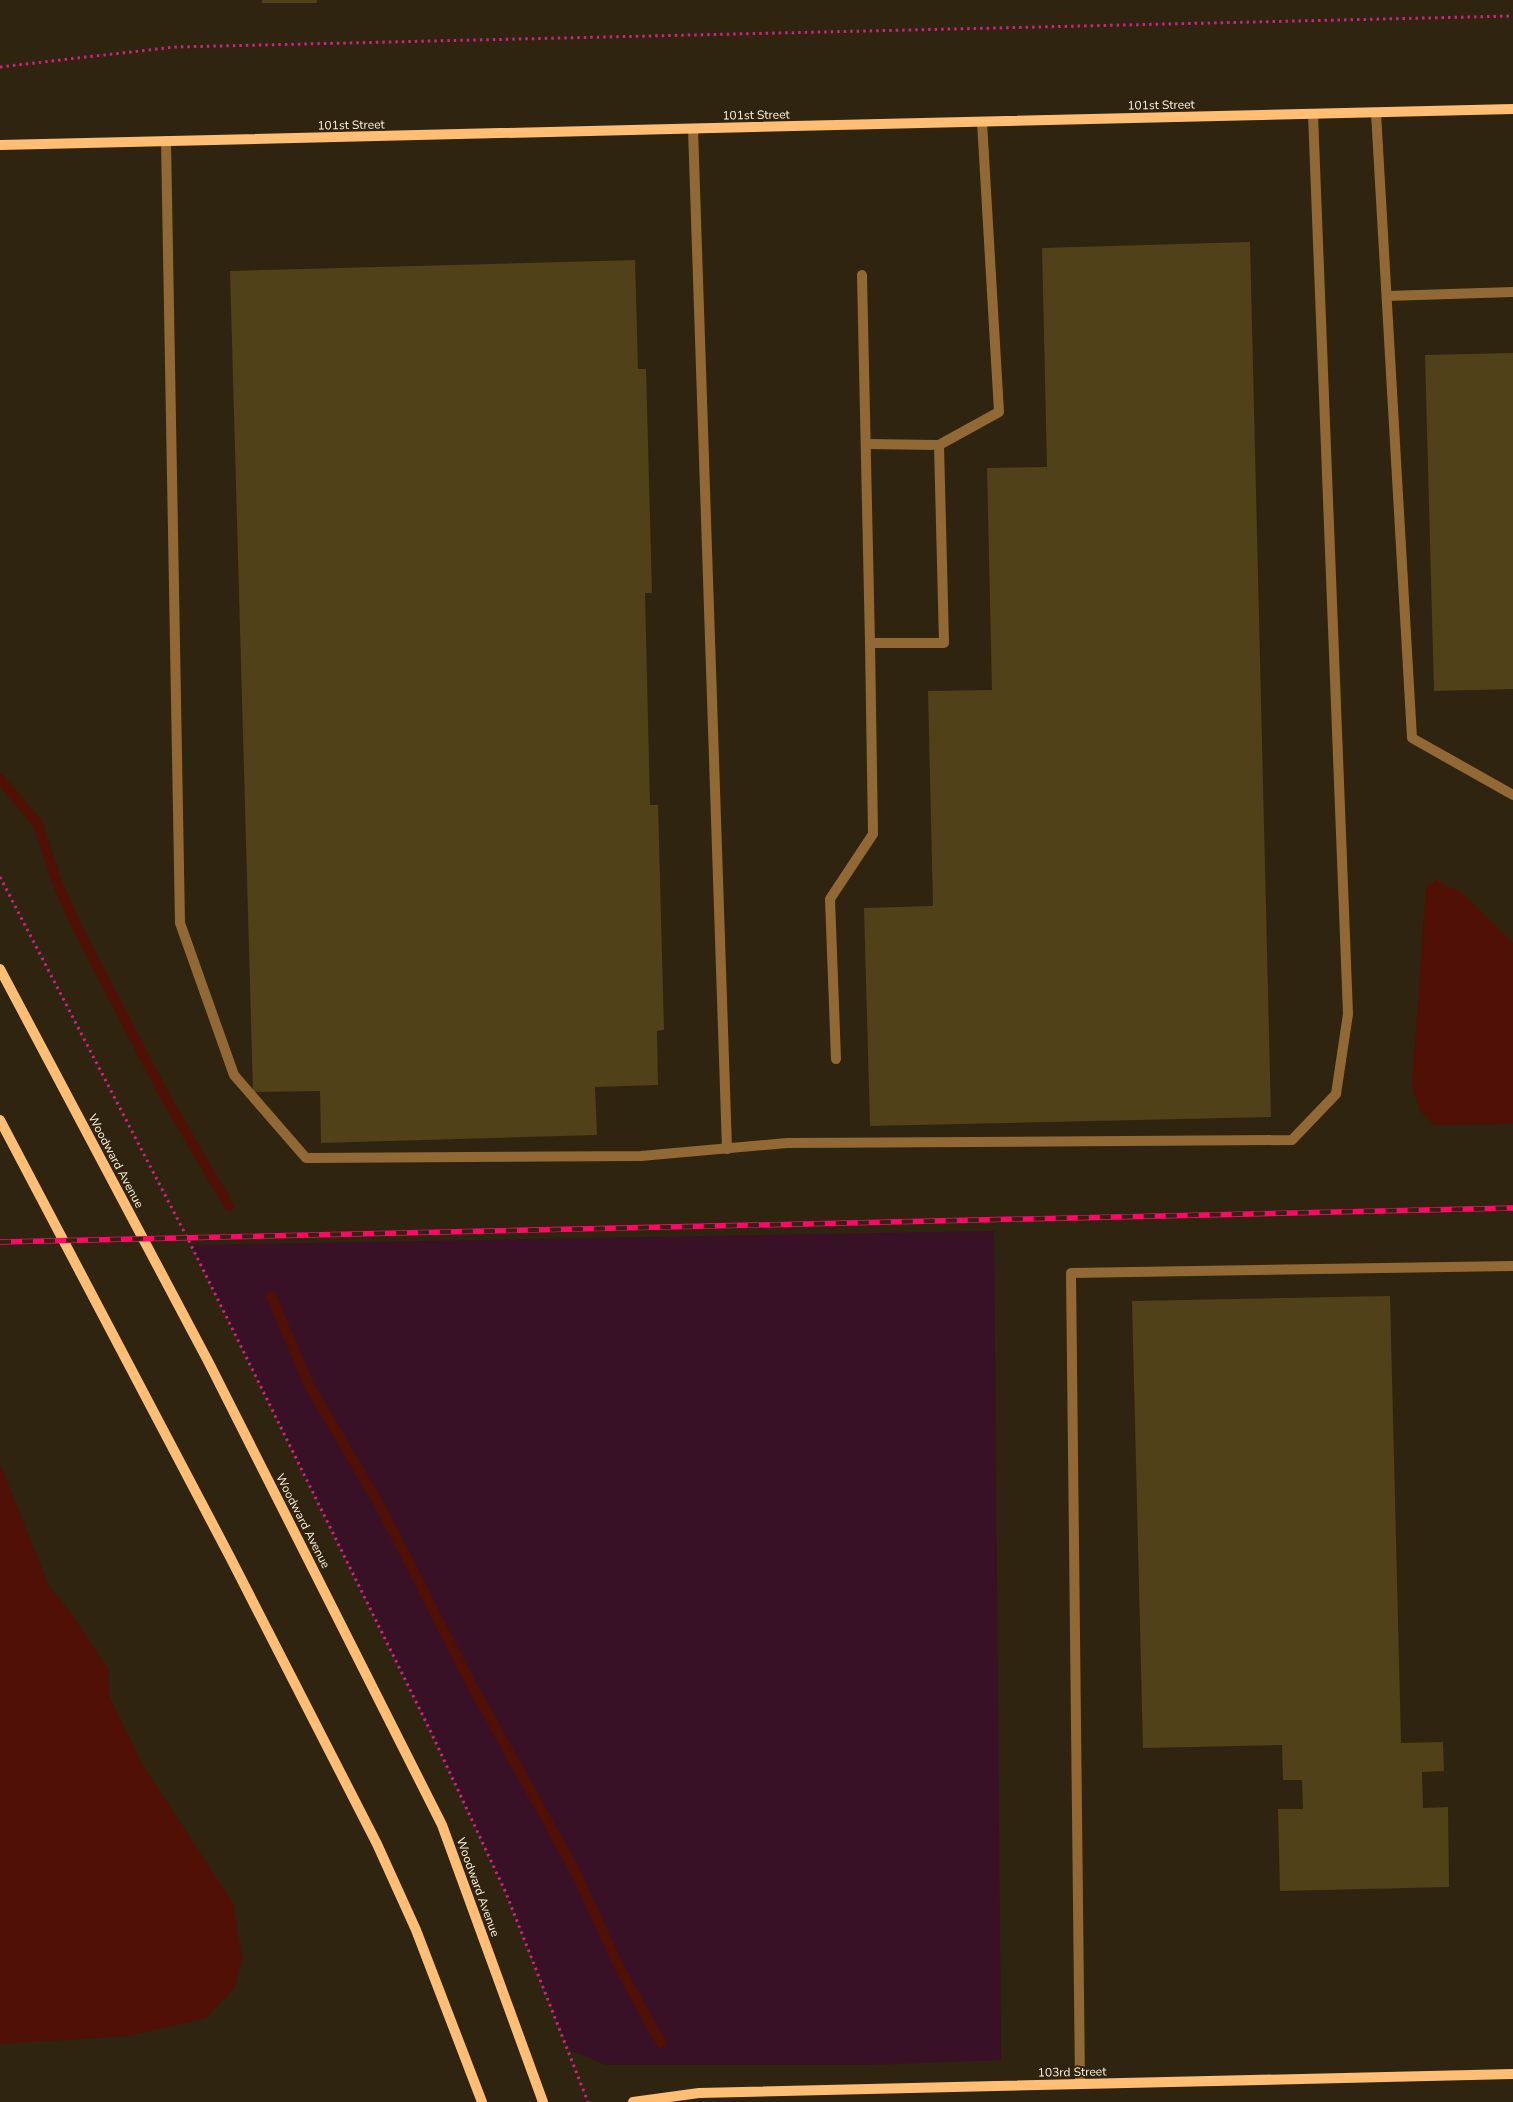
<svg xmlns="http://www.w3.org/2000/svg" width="1513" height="2102" viewBox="0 0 1513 2102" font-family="'Nunito Sans',sans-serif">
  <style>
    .green { fill: #391126 }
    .water { fill: #511005 }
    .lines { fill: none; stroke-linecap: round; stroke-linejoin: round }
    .stream { stroke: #511005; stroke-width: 10 }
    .building { fill: #514119 }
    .path { stroke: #cc2380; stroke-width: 3; stroke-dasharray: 2.5 4; stroke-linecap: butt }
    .lane { stroke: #926835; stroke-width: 10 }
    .secondary { stroke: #ffbe73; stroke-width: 10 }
    .rail-casing { stroke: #ff0868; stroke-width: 5.5 }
    .rail { stroke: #2e240f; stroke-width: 4; stroke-dasharray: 11; stroke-linecap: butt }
    .labels { text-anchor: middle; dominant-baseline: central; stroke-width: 4; stroke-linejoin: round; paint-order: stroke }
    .street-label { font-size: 12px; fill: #fff2dc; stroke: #2e240f }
  </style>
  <rect width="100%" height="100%" fill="#2e240f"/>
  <polygon class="green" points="994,1231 1001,2060 870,2065 606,2065 568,2049 506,1893 429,1728 191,1245"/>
  <g class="water">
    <polygon points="1436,880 1462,893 1513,943 1513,1124 1434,1125 1420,1111 1412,1086 1426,888"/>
    <polygon points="0,1464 49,1586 74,1617 108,1669 110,1698 144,1767 233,1903 242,1958 235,1988 206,2018 128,2036 0,2044"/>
  </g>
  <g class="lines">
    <g class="stream">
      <polyline points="0,779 38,824 56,880 78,929 164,1095 229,1206"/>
      <polyline points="271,1296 310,1387 380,1506 469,1680 575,1871 620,1969 661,2043"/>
    </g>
  </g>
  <g class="building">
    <rect x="262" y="0" width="55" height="3"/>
    <polygon points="1250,242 1271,1117 870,1126 864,908 933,906 928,691 992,690 987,468 1047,467 1042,248"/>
    <polygon points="635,260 638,369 646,369 652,593 645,593 650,805 658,805 664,1030 657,1031 658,1085 595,1087 597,1135 321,1143 320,1091 253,1092 230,271"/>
    <polygon points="1513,353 1513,689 1434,691 1425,355"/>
    <polygon points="1390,1296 1401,1743 1443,1742 1444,1771 1422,1772 1423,1808 1448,1807 1449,1887 1280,1891 1278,1809 1303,1809 1302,1780 1283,1780 1282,1745 1143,1748 1132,1301"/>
  </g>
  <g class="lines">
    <g class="path">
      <polyline points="0,67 174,47 1513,16"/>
      <polyline points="0,877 191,1245 429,1728 506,1893 588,2102"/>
    </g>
    <g class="lane">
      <polyline points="1376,113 1412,738 1513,795"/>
      <polyline points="693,129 727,1149"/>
      <polyline points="166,141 180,923 234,1075 306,1158 641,1156 787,1143 1292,1140 1336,1094 1348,1014 1313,114"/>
      <polyline points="862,275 870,643"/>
      <polyline points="1387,296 1513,292"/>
      <polyline points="866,444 939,445"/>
      <polyline points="836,1059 830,899 873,834 870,643 944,643 939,445 999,412 982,122"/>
      <polyline points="1080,2084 1071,1273 1513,1266"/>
    </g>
    <g class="secondary">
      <polyline points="0,145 1513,109"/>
      <polyline points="0,969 209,1363 442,1825 543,2102"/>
      <polyline points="0,1120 230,1557 377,1844 416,1930 482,2102"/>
      <polyline points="633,2102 699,2093 1513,2074"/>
    </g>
    <g class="rail-casing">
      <polyline id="rail" points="0,1242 1513,1208"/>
    </g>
    <use href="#rail" class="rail"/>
  </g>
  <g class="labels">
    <g class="street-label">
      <text transform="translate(1161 105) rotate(-1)">101st Street</text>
      <text transform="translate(756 115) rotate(-1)">101st Street</text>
      <text transform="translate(351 125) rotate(-1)">101st Street</text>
      <text transform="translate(116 1161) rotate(62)">Woodward Avenue</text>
      <text transform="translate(303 1521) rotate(63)">Woodward Avenue</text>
      <text transform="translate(478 1887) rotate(70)">Woodward Avenue</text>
      <text transform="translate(1072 2072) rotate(-1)">103rd Street</text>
    </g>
  </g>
</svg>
